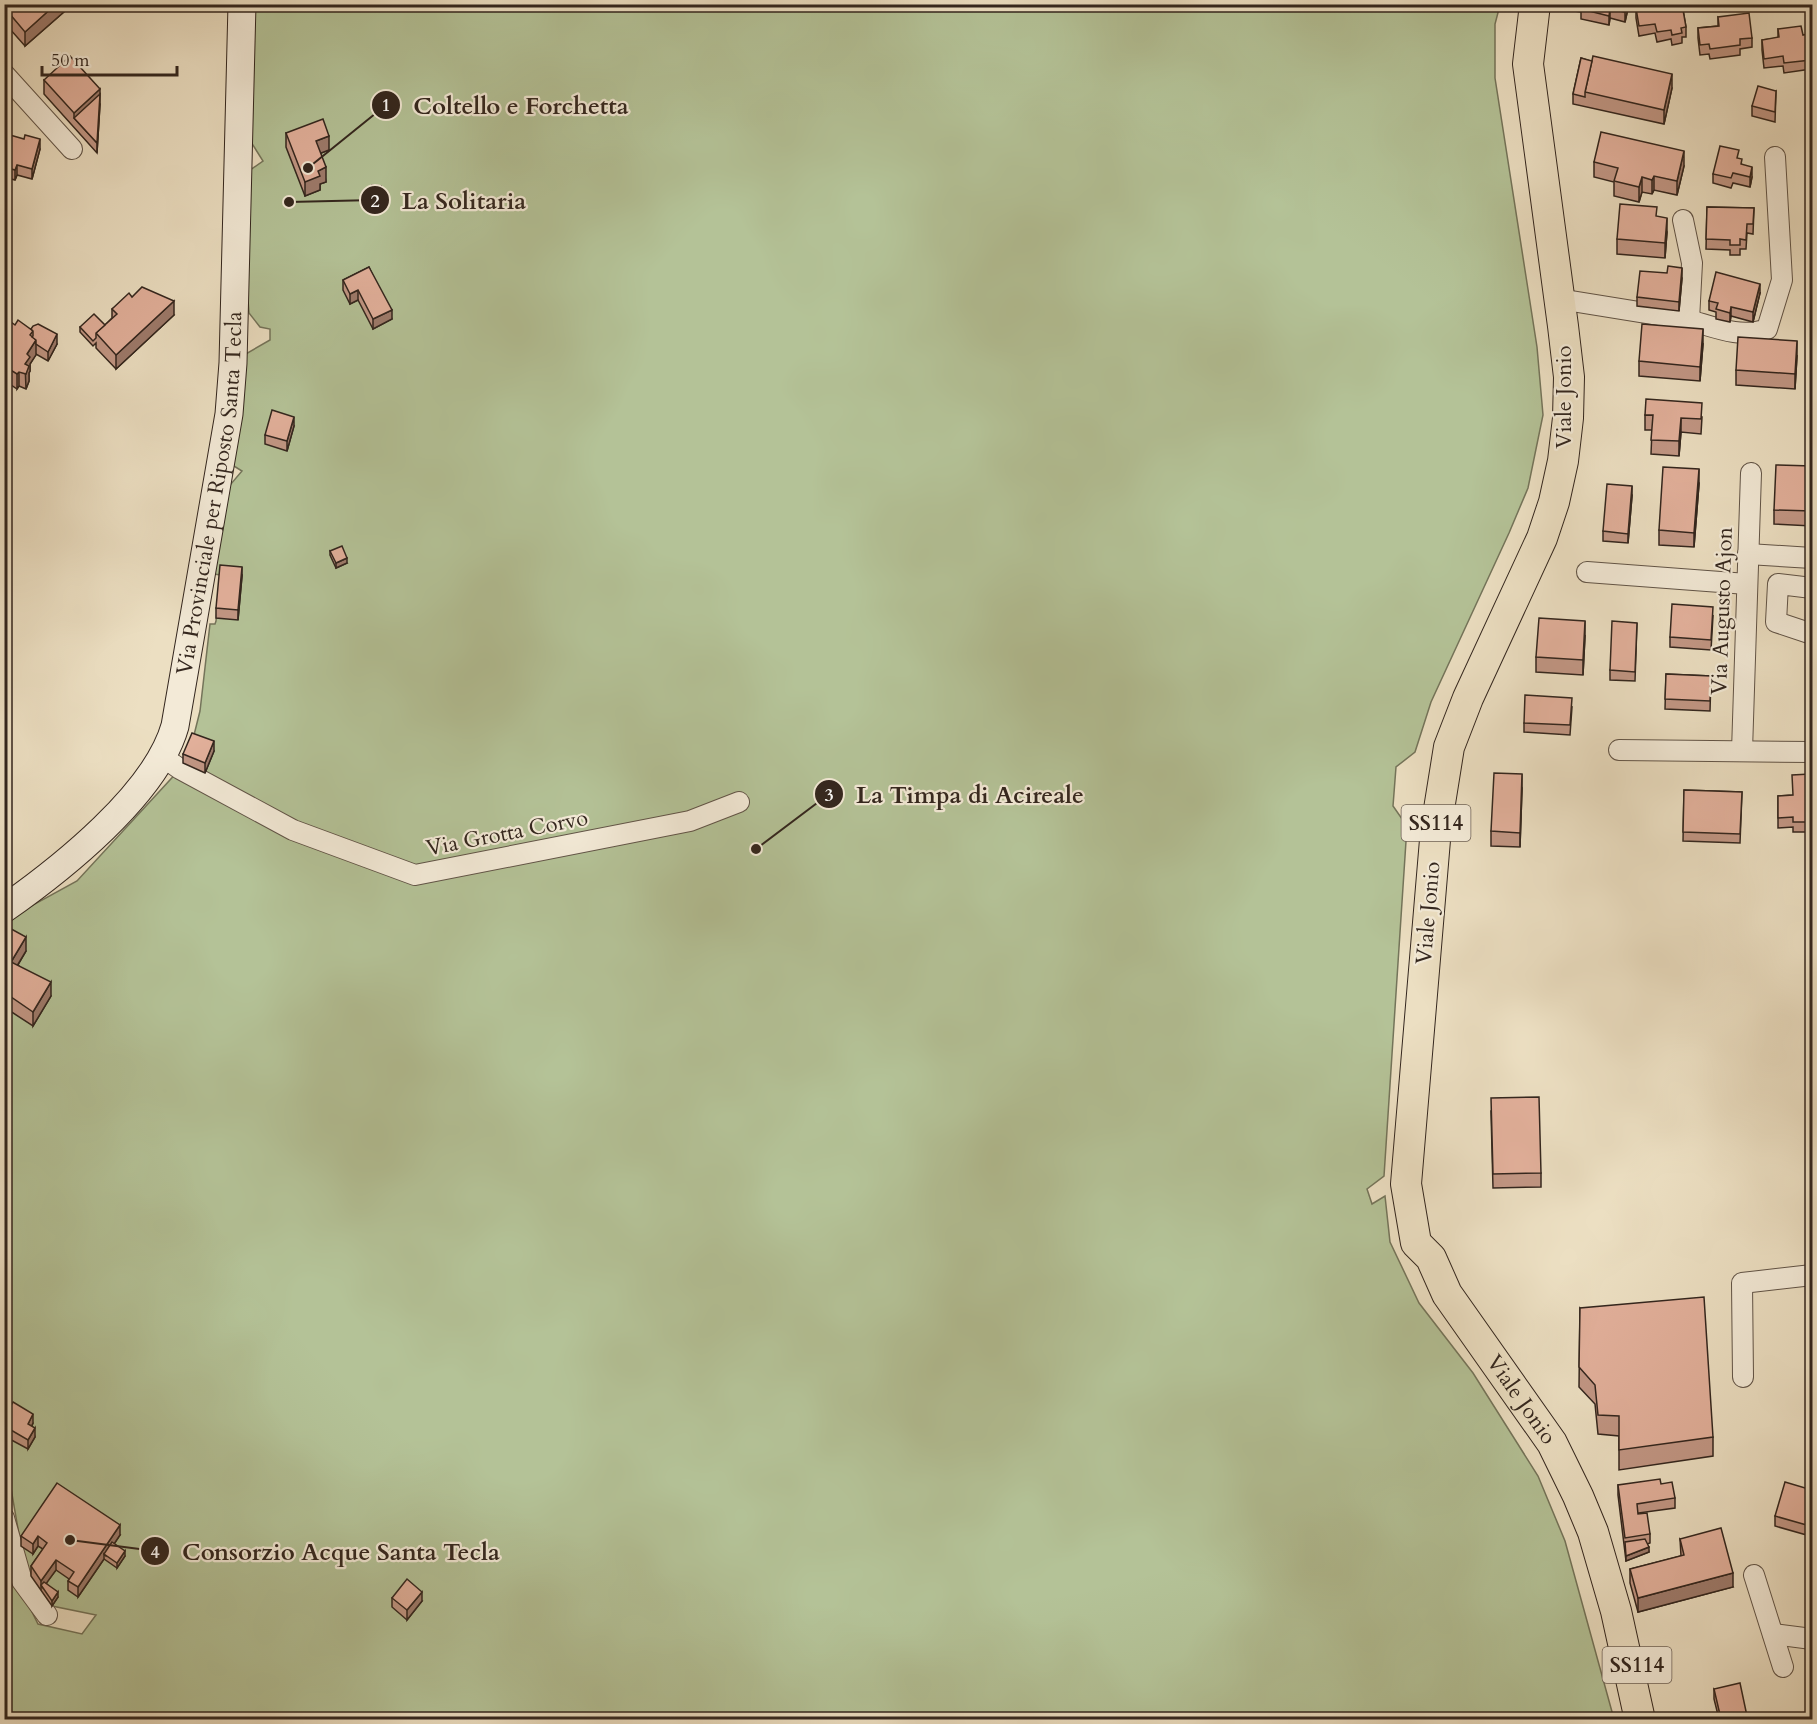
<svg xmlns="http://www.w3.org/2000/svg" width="1817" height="1724" viewBox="0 0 1817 1724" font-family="Cardo,serif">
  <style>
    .green { fill: #b4c297; stroke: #74745a; stroke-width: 1.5 }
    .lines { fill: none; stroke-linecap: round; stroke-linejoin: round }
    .street-casing { stroke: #615447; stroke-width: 22 }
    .secondary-casing { stroke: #33261e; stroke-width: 29 }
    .primary-casing { stroke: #33261e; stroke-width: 32 }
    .street { stroke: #f3ead7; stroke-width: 20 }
    .secondary { stroke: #f3ead7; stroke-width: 27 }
    .primary { stroke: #ecdfc2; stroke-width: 30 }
    .wall { fill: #c29785; stroke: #33261e; stroke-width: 1.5 }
    .shaded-wall { fill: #9e7b6c; stroke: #33261e; stroke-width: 1.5 }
    .building { fill: #e2b09b; stroke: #33261e; stroke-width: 1.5 }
    .labels { text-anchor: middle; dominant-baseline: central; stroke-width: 4.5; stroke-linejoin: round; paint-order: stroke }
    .shield { fill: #f3ead7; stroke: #6d6156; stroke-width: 1.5 }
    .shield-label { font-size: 21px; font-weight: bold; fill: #33261e }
    .street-label { font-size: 22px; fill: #33261e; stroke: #f3ead7 }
    .leader { fill: none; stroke: #33261e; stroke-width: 2 }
    .callout-dot { fill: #33261e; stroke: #f3ead7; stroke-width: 2 }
    .mark-label { font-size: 18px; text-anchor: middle; font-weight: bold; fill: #fff }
    .callout-label { font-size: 24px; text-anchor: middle; font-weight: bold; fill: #33261e; stroke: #f3ead7; stroke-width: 4.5; stroke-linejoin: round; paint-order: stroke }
  </style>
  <rect width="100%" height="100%" fill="#ecdfc2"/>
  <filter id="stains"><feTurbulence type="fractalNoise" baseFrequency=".00333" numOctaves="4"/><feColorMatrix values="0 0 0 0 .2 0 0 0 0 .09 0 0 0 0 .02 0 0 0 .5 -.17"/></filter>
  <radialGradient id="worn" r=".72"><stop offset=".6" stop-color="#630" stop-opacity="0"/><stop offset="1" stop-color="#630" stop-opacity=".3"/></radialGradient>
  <polygon class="green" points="254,5 1500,5 1495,24 1495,78 1537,347 1543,415 1528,488 1509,533 1431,702 1415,752 1396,767 1393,806 1407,826 1384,1176 1367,1189 1372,1204 1385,1196 1390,1242 1419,1303 1473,1373 1538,1476 1565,1541 1614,1719 5,1719 4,1555 38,1624 82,1634 96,1615 52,1606 31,1576 21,1546 5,1454 5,939 12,935 7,922 11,917 77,881 180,769 192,743 200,711 210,624 215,624 216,621 220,575 214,574 225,491 242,471 229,463 244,355 270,340 270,329 260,327 249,313 244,245 246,173 263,161 251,142"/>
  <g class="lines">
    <g class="street-casing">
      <g id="street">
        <polyline points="4,74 72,149"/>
        <polyline points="1559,299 1689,320 1692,263 1683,220"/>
        <path d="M1689,320c25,7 52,19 78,9l15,-49 -7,-123"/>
        <polyline points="1748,554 1812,558"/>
        <polyline points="1587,572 1747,584"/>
        <polyline points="1812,588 1778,584 1776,622 1812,634"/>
        <polyline points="1619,750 1812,752"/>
        <polyline points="1742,751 1751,473"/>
        <polyline points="163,757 180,769 293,830 415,875 690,821 739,802"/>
        <polyline points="1743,1377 1742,1283 1812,1275"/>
        <polyline points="4,1518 22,1581 47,1615"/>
        <polyline points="1754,1575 1783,1667"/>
        <polyline points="1773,1634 1812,1639"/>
      </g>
    </g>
    <g class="secondary-casing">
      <g id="secondary">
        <path id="s1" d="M4,909c57,-40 152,-115 171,-183l54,-312 4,-51 9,-359"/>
      </g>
    </g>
    <g class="primary-casing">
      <g id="primary">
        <path id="s2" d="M1535,4l-7,60 35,262 6,51 -1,41 -5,43 -9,41 -12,36 -74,160 -19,49 -13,81 -30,356 10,59 15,15 16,36 105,149 26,53 15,36 23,79 24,109"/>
      </g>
    </g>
    <use href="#street" class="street"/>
    <use href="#secondary" class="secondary"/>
    <use href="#primary" class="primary"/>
  </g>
  <g class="wall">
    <polygon points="19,4 73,4 25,46 9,28 9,13"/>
    <polygon points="1575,4 1629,4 1625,22 1610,18 1609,25 1581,19 1581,12 1575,11"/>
    <polygon points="1652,4 1682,4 1686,27 1686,37 1682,37 1682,43 1672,45 1671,39 1657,42 1655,33 1639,36 1636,18 1636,8"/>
    <polygon points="1718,17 1752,38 1752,47 1740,49 1740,55 1710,59 1709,54 1700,55 1698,38 1698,28 1718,26"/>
    <polygon points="1778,29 1803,35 1811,60 1811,69 1784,73 1783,66 1764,68 1762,50 1762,40 1778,38"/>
    <polygon points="1581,58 1672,88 1664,124 1573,104 1573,94"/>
    <polygon points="44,80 100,104 97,153 44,94"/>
    <polygon points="1776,91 1775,122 1752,116 1752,106"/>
    <polygon points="286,133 329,150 321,153 326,182 320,184 320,190 305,196 286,147"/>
    <polygon points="24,139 40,149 32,179 17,175 15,180 4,177 4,140 8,141"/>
    <polygon points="1739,159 1742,165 1752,177 1750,187 1733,183 1731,188 1713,183 1713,174"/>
    <polygon points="1594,162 1684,166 1677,195 1654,190 1652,194 1642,192 1639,202 1614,196 1614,182 1594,177"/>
    <polygon points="372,185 381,186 381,204 371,204"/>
    <polygon points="1707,207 1754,208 1753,234 1747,233 1746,249 1740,249 1740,255 1730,255 1730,250 1706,249"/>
    <polygon points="1657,217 1667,232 1665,258 1617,254 1617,239"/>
    <polygon points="369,267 392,319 373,329 358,300 350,304 343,290 343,280"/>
    <polygon points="1667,273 1682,278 1679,311 1637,306 1637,297"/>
    <polygon points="1760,293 1753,322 1731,316 1730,322 1716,319 1716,312 1709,310 1709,301"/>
    <polygon points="132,297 174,315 116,369 96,348 96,343 93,346 80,332 80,327 105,325 112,318 112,309"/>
    <polygon points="4,329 6,330 31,329 57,344 48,361 36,354 30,364 30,371 29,373 29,381 26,389 19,386 17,389 4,380"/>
    <polygon points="1703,344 1700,381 1639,376 1639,361"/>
    <polygon points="1797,356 1795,389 1736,385 1736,370"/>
    <polygon points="1645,415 1702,417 1701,434 1681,432 1679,456 1651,454 1652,430 1645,430"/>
    <polygon points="294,426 287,451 265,444 265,435"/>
    <polygon points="1812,466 1812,526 1774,524 1774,510"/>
    <polygon points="1699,484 1694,547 1659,545 1659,530"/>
    <polygon points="1632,496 1628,543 1603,541 1603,531"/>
    <polygon points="330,551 347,563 336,568 330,555"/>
    <polygon points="242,576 238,620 216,618 216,608"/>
    <polygon points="1713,616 1711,650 1670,647 1670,637"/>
    <polygon points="1637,623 1635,681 1610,680 1610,670"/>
    <polygon points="1585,636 1583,675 1536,672 1536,657"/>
    <polygon points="1666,674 1711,676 1710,711 1665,709"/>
    <polygon points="1572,707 1570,735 1524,732 1524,723"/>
    <polygon points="214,751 205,773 183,763 183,754"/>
    <polygon points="1810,774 1811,832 1793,832 1793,827 1778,828 1778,796 1793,795"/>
    <polygon points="1522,789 1520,847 1491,846 1491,831"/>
    <polygon points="1684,790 1742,792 1740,843 1683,841"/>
    <polygon points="4,925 26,951 18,965 51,996 33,1026 4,1007"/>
    <polygon points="1491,1112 1541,1173 1541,1187 1493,1188"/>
    <polygon points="1580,1308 1713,1437 1713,1456 1619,1470 1619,1436 1598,1434 1595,1404 1579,1387"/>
    <polygon points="4,1404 33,1423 32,1426 35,1437 28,1449 4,1436"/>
    <polygon points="1661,1484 1675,1498 1675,1508 1638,1513 1650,1534 1650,1543 1647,1544 1649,1552 1626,1561 1618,1495 1618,1485"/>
    <polygon points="1812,1490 1810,1536 1775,1526 1775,1516"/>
    <polygon points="120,1535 114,1544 125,1556 117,1568 104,1559 78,1597 68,1590 68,1581 69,1579 56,1570 46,1583 58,1597 52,1606 31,1576 31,1566 43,1549 38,1546 33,1554 21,1546 21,1536"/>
    <polygon points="1680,1539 1733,1587 1638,1612 1630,1583 1630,1569 1681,1556"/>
    <polygon points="1812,1567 1812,1591 1810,1591 1810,1581"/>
    <polygon points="392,1598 422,1601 407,1620 392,1607"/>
    <polygon points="1714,1689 1747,1719 1719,1719 1714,1699"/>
  </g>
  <g class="shaded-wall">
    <polygon points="56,4 73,4 25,46 25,32"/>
    <polygon points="1627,4 1629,4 1625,22 1625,12"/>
    <polygon points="1610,9 1610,18 1609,25 1609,16"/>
    <polygon points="1672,74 1672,88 1664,124 1664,110"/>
    <polygon points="100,89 100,104 97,153 97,143 74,118 74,113"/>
    <polygon points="329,136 329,150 316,155 316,141"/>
    <polygon points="40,139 40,149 32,179 32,169"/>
    <polygon points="1684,151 1684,166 1677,195 1677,181"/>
    <polygon points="17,165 17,175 15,180 15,170"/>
    <polygon points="326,167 326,182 320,184 320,190 305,196 305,182 318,171"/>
    <polygon points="1752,167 1752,177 1750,187 1750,177"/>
    <polygon points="1654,176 1654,190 1652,194 1652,180"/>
    <polygon points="1642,177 1642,192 1639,202 1639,187"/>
    <polygon points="1667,218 1667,232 1665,258 1665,243"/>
    <polygon points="1682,268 1682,278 1679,311 1679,302"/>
    <polygon points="1760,284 1760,293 1753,322 1753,312"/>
    <polygon points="358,290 358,300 350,304 350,294"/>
    <polygon points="174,301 174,315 116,369 116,355"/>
    <polygon points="1731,307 1731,316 1730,322 1730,313"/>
    <polygon points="392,310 392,319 373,329 373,319"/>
    <polygon points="1703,329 1703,344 1700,381 1700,367"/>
    <polygon points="57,334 57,344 48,361 48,352"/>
    <polygon points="36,340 36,355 30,364 30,371 29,373 29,381 26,389 25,364 27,354"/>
    <polygon points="1797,341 1797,356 1795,389 1795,374"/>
    <polygon points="19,372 19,386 17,389 17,374"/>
    <polygon points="294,417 294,426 287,451 287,441"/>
    <polygon points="1681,418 1681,432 1679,456 1679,441"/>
    <polygon points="1699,469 1699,484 1694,547 1694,533"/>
    <polygon points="1632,486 1632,496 1628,543 1628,534"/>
    <polygon points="347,558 347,563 336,568 336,563"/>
    <polygon points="242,567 242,576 238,620 238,610"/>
    <polygon points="1585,621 1585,636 1583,675 1583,660"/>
    <polygon points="214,741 214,751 205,773 205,763"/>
    <polygon points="1522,774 1522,789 1520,847 1520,833"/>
    <polygon points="26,937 26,951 11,976 11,962"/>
    <polygon points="51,982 51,996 33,1026 33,1012"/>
    <polygon points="33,1414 33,1423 28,1433 28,1424"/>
    <polygon points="35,1428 35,1437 28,1449 28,1440"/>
    <polygon points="1812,1516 1812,1526 1810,1536 1810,1526"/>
    <polygon points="120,1525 120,1535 106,1556 104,1554 104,1559 78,1597 78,1587"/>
    <polygon points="38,1536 38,1546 33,1554 33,1544"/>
    <polygon points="1649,1547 1649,1552 1626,1561 1626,1556"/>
    <polygon points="125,1551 125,1556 117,1568 117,1563"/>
    <polygon points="56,1560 56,1570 43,1588 41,1585 41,1590 41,1581"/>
    <polygon points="1733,1573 1733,1587 1638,1612 1638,1598"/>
    <polygon points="58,1592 58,1597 52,1606 52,1601"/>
    <polygon points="422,1592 422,1601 407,1620 407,1610"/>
    <polygon points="1747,1716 1747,1719 1731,1719"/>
  </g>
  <g class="building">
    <polygon points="19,4 56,4 25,32 9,13"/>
    <polygon points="1582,4 1627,4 1625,12 1610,9 1609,16 1581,9"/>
    <polygon points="1654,4 1682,4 1686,27 1681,28 1682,33 1672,35 1671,30 1657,32 1655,24 1639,26 1636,8"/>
    <polygon points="1749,13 1752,38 1740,39 1740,45 1710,49 1709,44 1700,45 1698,28 1719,26 1718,17"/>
    <polygon points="1801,26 1803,35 1808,34 1811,60 1784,63 1783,56 1764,59 1762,40 1779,37 1778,29"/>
    <polygon points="70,56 100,89 74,113 44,80"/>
    <polygon points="1593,56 1672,74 1664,110 1585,92"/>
    <polygon points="1581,58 1592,61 1585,92 1585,97 1573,94"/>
    <polygon points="1758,86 1776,91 1775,112 1752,106"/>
    <polygon points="100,94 97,143 74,118"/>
    <polygon points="323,119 329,136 316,141 326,167 318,171 320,176 305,182 286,133"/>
    <polygon points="1601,132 1684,151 1677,181 1654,176 1652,180 1642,177 1639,187 1614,181 1618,168 1594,162"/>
    <polygon points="10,135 24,139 25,135 40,139 32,169 17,165 15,170 4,167 4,140 8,141"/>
    <polygon points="1720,146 1739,150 1737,158 1742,159 1741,164 1752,167 1750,177 1733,173 1731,178 1713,174"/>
    <polygon points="372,185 381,186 381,199 371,199"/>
    <polygon points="1620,204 1657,207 1656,216 1667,218 1665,243 1617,239"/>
    <polygon points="1707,207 1754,208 1753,224 1747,224 1746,240 1740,239 1740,245 1730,245 1730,240 1706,239"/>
    <polygon points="1668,266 1682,268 1679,302 1637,297 1640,271 1667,273"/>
    <polygon points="369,267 392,310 373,319 358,290 350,294 343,280"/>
    <polygon points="1716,272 1760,284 1753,312 1731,307 1730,313 1716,309 1718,303 1709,301"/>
    <polygon points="142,287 174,301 116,355 96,333 117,314 112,309 129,293 132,297"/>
    <polygon points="94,314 105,325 96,333 96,338 93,341 80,327"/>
    <polygon points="18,320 33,331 30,335 36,340 27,354 30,357 25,364 29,366 26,374 19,372 17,374 4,366 4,329 6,330 11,322 15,325"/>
    <polygon points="38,324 57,334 48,352 36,344 36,340 32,337 33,336 33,331 31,329 33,326"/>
    <polygon points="1642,324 1703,329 1700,367 1639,361"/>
    <polygon points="1738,337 1797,341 1795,374 1736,370"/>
    <polygon points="1646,399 1702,403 1701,419 1681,418 1679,441 1651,440 1653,415 1645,415"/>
    <polygon points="272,410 294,417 287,441 265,435"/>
    <polygon points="1776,465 1812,466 1812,511 1774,510"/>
    <polygon points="1663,467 1699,469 1694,533 1659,530"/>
    <polygon points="1607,484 1632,486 1628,534 1603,531"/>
    <polygon points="342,546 347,558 336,563 330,551"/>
    <polygon points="220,565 242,567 238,610 216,608"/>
    <polygon points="1672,604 1713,607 1711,640 1670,637"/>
    <polygon points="1539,618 1585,621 1583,660 1536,657"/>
    <polygon points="1612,621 1637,623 1635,672 1610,670"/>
    <polygon points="1666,674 1711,676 1710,701 1665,699"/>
    <polygon points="1525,695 1572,698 1570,725 1524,723"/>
    <polygon points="192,733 214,741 205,763 183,754"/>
    <polygon points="1494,773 1522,774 1520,833 1491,831"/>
    <polygon points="1810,774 1811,822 1793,822 1793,817 1778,818 1778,796 1793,795 1792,775"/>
    <polygon points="1684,790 1742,792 1740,834 1683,832"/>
    <polygon points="4,925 26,937 11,962 51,982 33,1012 4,992"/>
    <polygon points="1539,1097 1541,1173 1493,1174 1491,1098"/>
    <polygon points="1704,1297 1713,1437 1619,1450 1619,1416 1598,1415 1595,1385 1579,1367 1580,1308"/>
    <polygon points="13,1402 33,1414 28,1424 35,1428 28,1440 4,1426 4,1418"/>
    <polygon points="4,1404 11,1406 4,1418"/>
    <polygon points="1660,1479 1661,1484 1672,1482 1675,1498 1637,1504 1638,1514 1647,1513 1650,1534 1625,1538 1618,1485"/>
    <polygon points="1785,1482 1812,1490 1812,1516 1810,1526 1775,1516"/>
    <polygon points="57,1483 120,1525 78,1587 68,1581 74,1572 56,1560 41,1581 31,1566 47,1543 38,1536 33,1544 21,1536"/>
    <polygon points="1721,1528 1733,1573 1638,1598 1630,1569 1684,1555 1680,1539"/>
    <polygon points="1645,1539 1649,1547 1626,1556 1625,1542"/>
    <polygon points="112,1542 125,1551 117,1563 104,1554"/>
    <polygon points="1812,1567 1812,1581 1810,1581"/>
    <polygon points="407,1579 422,1592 407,1610 392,1598"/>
    <polygon points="44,1582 58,1592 52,1601 41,1585"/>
    <polygon points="1740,1683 1747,1716 1731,1719 1721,1719 1714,1689"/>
  </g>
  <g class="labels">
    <g class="shield">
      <rect x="1401.5" y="805" width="69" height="36" rx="4.5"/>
      <rect x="1602.5" y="1647" width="69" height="36" rx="4.5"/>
    </g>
    <g class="shield-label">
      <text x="1436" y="823">SS114</text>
      <text x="1637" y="1665">SS114</text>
    </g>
    <g class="street-label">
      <text transform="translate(1564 397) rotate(-90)">Viale Jonio</text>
      <text stroke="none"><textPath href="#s1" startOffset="490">Via Provinciale per Riposto Santa Tecla</textPath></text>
      <text transform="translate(1722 611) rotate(-88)">Via Augusto Ajon</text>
      <text transform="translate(507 833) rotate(-11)">Via Grotta Corvo</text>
      <text transform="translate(1428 913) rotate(-85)">Viale Jonio</text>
      <text stroke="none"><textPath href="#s2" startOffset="1458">Viale Jonio</textPath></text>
    </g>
  </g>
  <path class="leader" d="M308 168L386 105M289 202L375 200M756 849L829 794M70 1540L155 1551"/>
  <g class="callout-dot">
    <circle cx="308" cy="168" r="6"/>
    <circle cx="289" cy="202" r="6"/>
    <circle cx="756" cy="849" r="6"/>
    <circle cx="70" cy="1540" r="6"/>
    <circle cx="386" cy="105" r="15"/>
    <circle cx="375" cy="200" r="15"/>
    <circle cx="829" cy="794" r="15"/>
    <circle cx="155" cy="1551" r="15"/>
  </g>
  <g class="mark-label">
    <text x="386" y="111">1</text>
    <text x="375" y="207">2</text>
    <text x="829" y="801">3</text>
    <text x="155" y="1558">4</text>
  </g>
  <g class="callout-label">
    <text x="521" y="114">Coltello e Forchetta</text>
    <text x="464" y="209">La Solitaria</text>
    <text x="970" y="803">La Timpa di Acireale</text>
    <text x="341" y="1560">Consorzio Acque Santa Tecla</text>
  </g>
  <rect width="1817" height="1724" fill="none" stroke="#ecdfc2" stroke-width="24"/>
  <rect x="6" y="6" width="1805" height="1712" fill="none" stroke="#33261e" stroke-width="3"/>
  <rect x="12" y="12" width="1793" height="1700" fill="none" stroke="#33261e" stroke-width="1.5"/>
  <path d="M42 66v9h135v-9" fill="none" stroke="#33261e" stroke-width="3"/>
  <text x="51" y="66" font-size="18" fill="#33261e" stroke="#f3ead7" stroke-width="4.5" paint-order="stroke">50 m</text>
  <rect width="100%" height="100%" filter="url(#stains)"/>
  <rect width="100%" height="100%" fill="url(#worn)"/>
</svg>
